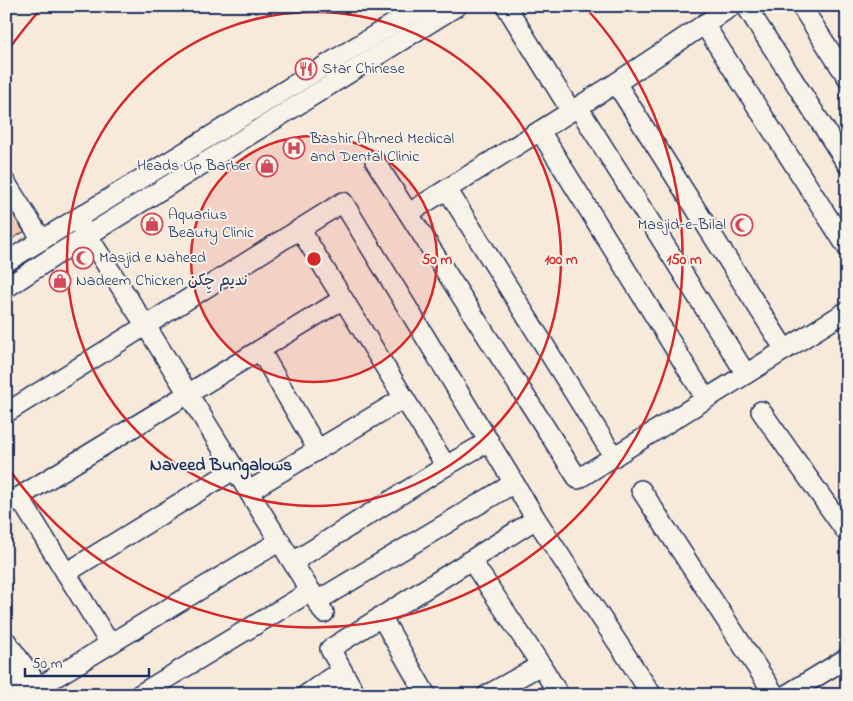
<svg xmlns="http://www.w3.org/2000/svg" width="853" height="701" viewBox="0 0 853 701" font-family="'Indie Flower','Playpen Sans Arabic',sans-serif">
  <style>
    .building { fill: #f9c7a9; stroke: #1b2f5e }
    .lines { fill: none; stroke-linecap: round; stroke-linejoin: round }
    .minor-casing { stroke: #1b2f5e; stroke-width: 22 }
    .minor { stroke: #f7f3e8; stroke-width: 19 }
    .ring { fill: none; stroke: #d62828; stroke-width: 2.5 }
    .labels { text-anchor: middle; dominant-baseline: central; stroke-width: 4; stroke-linejoin: round; paint-order: stroke }
    .poi-label { font-size: 16px; fill: #1b2f5e; stroke: #f7f3e8; text-anchor: start }
    .neighbourhood-label { font-size: 18px; font-weight: bold; fill: #1b2f5e; stroke: #f7f3e8 }
    .centre { fill: #d62828; stroke: #f7f3e8; stroke-width: 2.5 }
    .ring-label { font-size: 15px; text-anchor: middle; font-weight: bold; fill: #d62828; stroke: #f7f3e8; stroke-width: 4; stroke-linejoin: round; paint-order: stroke }
  </style>
  <rect width="100%" height="100%" fill="#f7eadb"/>
  <filter id="ink" filterUnits="userSpaceOnUse"><feTurbulence type="fractalNoise" baseFrequency=".02" numOctaves="2"/><feDisplacementMap in="SourceGraphic" scale="10" xChannelSelector="R" yChannelSelector="G"/><feConvolveMatrix kernelMatrix="1 2 1 2 8 2 1 2 1" color-interpolation-filters="sRGB"/></filter>
  <g filter="url(#ink)">
    <polygon class="building" points="6,203 24,232 6,242"/>
    <g class="lines">
      <g class="minor-casing">
        <g id="minor">
          <polyline points="506,6 571,111"/>
          <polyline points="746,6 847,164"/>
          <polyline points="801,6 847,77"/>
          <polyline points="704,24 847,247"/>
          <polyline points="616,83 785,350"/>
          <polyline points="578,107 746,374"/>
          <polyline points="540,131 706,399"/>
          <polyline points="375,161 578,479 847,311"/>
          <polyline points="6,183 42,240"/>
          <polyline points="447,189 614,457"/>
          <polyline points="409,213 616,83 732,6"/>
          <polyline points="82,227 146,326 324,613"/>
          <polyline points="300,229 446,466"/>
          <polyline points="6,262 422,6"/>
          <polyline points="6,288 53,257 457,6"/>
          <polyline points="260,350 318,450"/>
          <polyline points="761,411 847,533"/>
          <polyline points="6,413 343,202 536,519 652,695"/>
          <polyline points="641,490 775,695"/>
          <polyline points="249,491 404,398"/>
          <polyline points="19,497 110,644"/>
          <polyline points="6,505 343,299"/>
          <polyline points="471,560 541,665 559,695"/>
          <polyline points="293,562 446,466 489,441"/>
          <polyline points="66,573 235,469"/>
          <polyline points="317,601 514,483"/>
          <polyline points="381,616 426,695"/>
          <polyline points="6,641 39,687 280,541"/>
          <polyline points="6,667 27,695"/>
          <polyline points="139,695 311,591"/>
          <polyline points="306,695 330,678 339,695"/>
          <polyline points="356,695 330,649 536,519"/>
          <polyline points="487,695 541,665"/>
          <polyline points="786,695 847,658"/>
        </g>
      </g>
      <use href="#minor" class="minor"/>
    </g>
  </g>
  <circle cx="314" cy="259" r="123" fill="#d62828" fill-opacity=".12"/>
  <g class="ring">
    <circle cx="314" cy="259" r="123"/>
    <circle cx="314" cy="259" r="247"/>
    <path d="M7 52A370 370 0 0 1 43 7M585 7A370 370 0 1 1 7 466"/>
  </g>
  <defs>
    <g id="restaurant-ring" transform="scale(1.125)"><circle r="9.5" fill="#f7f3e8" stroke="#d1495b" stroke-width="1.5"/><path d="M-5-6h1v4h1v-4h1v4h1v-4h1v5L-1.5 .5V6h-2V.5L-5-1ZM5-6V6H3V1.5H1.5Q1.5-4 5-6Z" fill="#d1495b"/></g>
    <g id="hospital-ring" transform="scale(1.125)"><circle r="9.5" fill="#f7f3e8" stroke="#d1495b" stroke-width="1.5"/><path d="M-5-5h3v3.5h4V-5h3V5h-3V1.5h-4V5h-3Z" fill="#d1495b"/></g>
    <g id="shop-ring" transform="scale(1.125)"><circle r="9.5" fill="#f7f3e8" stroke="#d1495b" stroke-width="1.5"/><path d="M-5-2.5h2.3a2.7 3.5 0 0 1 5.4 0H5L5.5 6h-11ZM-1.5-2.5h3a1.5 2.3 0 0 0-3 0Z" fill="#d1495b"/></g>
    <g id="mosque-ring" transform="scale(1.125)"><circle r="9.5" fill="#f7f3e8" stroke="#d1495b" stroke-width="1.5"/><path d="M3.5-4.9A6 6 0 1 0 3.5 4.9A5 5 0 1 1 3.5-4.9Z" fill="#d1495b"/></g>
  </defs>
  <g fill-rule="evenodd">
    <use href="#restaurant-ring" x="306" y="69"/>
    <use href="#hospital-ring" x="294" y="148"/>
    <use href="#shop-ring" x="267" y="166"/>
    <use href="#shop-ring" x="152" y="224"/>
    <use href="#mosque-ring" x="742" y="225"/>
    <use href="#mosque-ring" x="83" y="258"/>
    <use href="#shop-ring" x="60" y="281"/>
  </g>
  <g class="labels">
    <g class="poi-label">
      <text x="322" y="69">Star Chinese</text>
      <text x="310" y="139">Bashir Ahmed Medical<tspan x="310" dy="18">and Dental Clinic</tspan></text>
      <text x="251" y="166" text-anchor="end">Heads Up Barber</text>
      <text x="168" y="215">Aquarius<tspan x="168" dy="18">Beauty Clinic</tspan></text>
      <text x="726" y="225" text-anchor="end">Masjid-e-Bilal</text>
      <text x="99" y="258">Masjid e Naheed</text>
      <text x="76" y="281">Nadeem Chicken ندیم چِکن</text>
    </g>
    <g class="neighbourhood-label">
      <text x="221" y="466">Naveed Bungalows</text>
    </g>
  </g>
  <circle cx="314" cy="259" r="8" class="centre"/>
  <g class="ring-label">
    <text x="437" y="264">50 m</text>
    <text x="561" y="264">100 m</text>
    <text x="684" y="264">150 m</text>
  </g>
  <rect width="853" height="701" fill="none" stroke="#f7f3e8" stroke-width="25"/>
  <rect x="12" y="12" width="828" height="676" fill="none" stroke="#1b2f5e" stroke-width="2" filter="url(#ink)"/>
  <path d="M25 668v8h124v-8" fill="none" stroke="#1b2f5e" stroke-width="2.5"/>
  <text x="32" y="668" font-size="15" fill="#1b2f5e" stroke="#f7f3e8" stroke-width="4" paint-order="stroke">50 m</text>
</svg>
